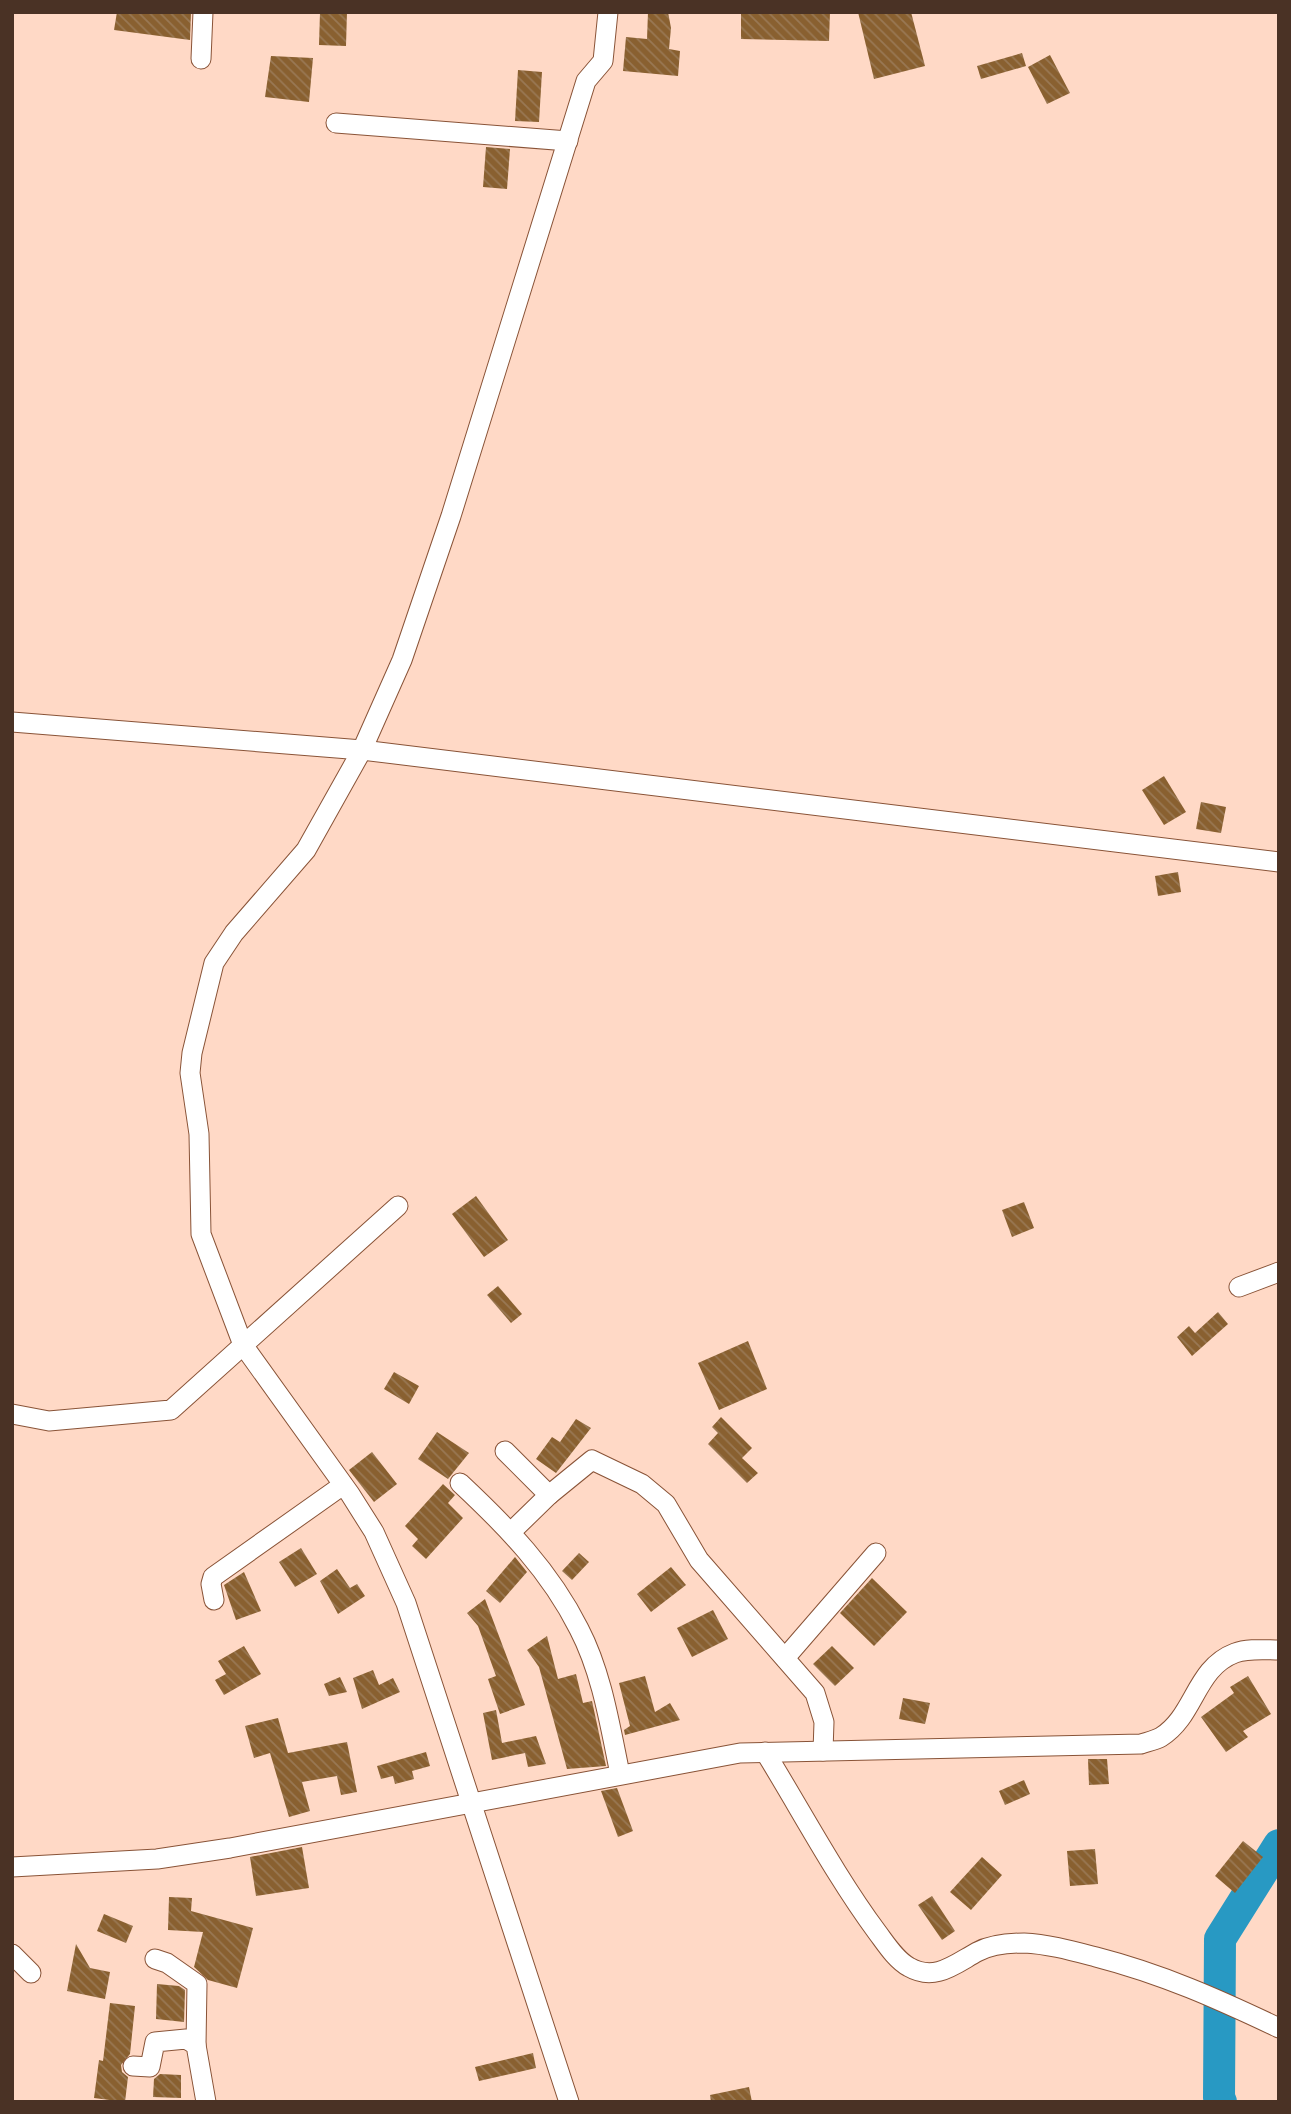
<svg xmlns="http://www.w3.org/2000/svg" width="1291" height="2114" viewBox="0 0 1291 2114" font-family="'IBM Plex Sans',sans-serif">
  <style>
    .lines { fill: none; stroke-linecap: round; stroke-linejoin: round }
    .river { stroke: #2899c3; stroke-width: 32 }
    .building { fill: url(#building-back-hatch) }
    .minor-casing { stroke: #895337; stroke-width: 21 }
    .minor { stroke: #fff; stroke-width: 19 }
  </style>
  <defs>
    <pattern id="building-back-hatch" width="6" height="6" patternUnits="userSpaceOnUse" patternTransform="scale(1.75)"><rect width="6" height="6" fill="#896030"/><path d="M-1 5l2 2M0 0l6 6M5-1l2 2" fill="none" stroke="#997854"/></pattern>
  </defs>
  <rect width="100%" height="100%" fill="#ffd9c6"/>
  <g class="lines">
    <polyline class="river" points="1221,2102 1219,2098 1220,1939 1279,1845"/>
  </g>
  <g class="building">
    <polygon points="117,12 191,12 190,40 114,30"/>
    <polygon points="320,12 347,12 346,46 319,45"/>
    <polygon points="648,12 668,12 671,28 669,49 680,51 678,76 623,71 626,37 647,39"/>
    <polygon points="741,12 830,12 829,41 741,39"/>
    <polygon points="858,12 911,12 925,66 874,79"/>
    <polygon points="1022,53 1026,66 981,79 977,66"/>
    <polygon points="1050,55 1070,93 1047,104 1028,67"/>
    <polygon points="271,56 313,58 309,102 265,97"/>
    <polygon points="518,70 542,72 539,122 515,121"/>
    <polygon points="486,147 510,149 507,189 483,187"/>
    <polygon points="1164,776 1186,812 1164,825 1142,790"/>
    <polygon points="1201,802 1226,807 1221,833 1196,829"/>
    <polygon points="1178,872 1181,892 1158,896 1155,876"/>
    <polygon points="476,1196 508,1240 484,1257 452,1214"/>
    <polygon points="1024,1202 1034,1228 1012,1237 1002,1210"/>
    <polygon points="498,1286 522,1314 511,1323 487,1295"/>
    <polygon points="1218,1312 1228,1324 1192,1356 1177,1337 1189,1326 1195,1333"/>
    <polygon points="748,1341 767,1389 719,1410 698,1363"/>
    <polygon points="394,1372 419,1386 409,1404 384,1389"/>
    <polygon points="721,1417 752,1448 742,1458 758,1473 747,1483 708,1444 718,1433 712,1427"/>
    <polygon points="576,1419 591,1428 556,1473 536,1459 552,1437 560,1442"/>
    <polygon points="437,1432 469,1453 448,1479 418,1459"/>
    <polygon points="372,1452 397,1484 374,1502 349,1470"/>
    <polygon points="443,1484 455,1495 448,1503 463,1518 426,1559 412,1546 418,1539 405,1526"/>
    <polygon points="301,1548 317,1574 295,1587 279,1562"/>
    <polygon points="579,1553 589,1562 572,1580 562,1571"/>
    <polygon points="515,1557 527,1572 500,1603 486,1591"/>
    <polygon points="671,1567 686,1585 651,1612 637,1594"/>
    <polygon points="337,1569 350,1588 357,1584 365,1596 338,1614 320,1581"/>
    <polygon points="244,1572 261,1611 236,1620 224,1585"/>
    <polygon points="872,1578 907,1612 874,1646 840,1613"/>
    <polygon points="485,1599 525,1705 500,1714 488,1679 496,1676 478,1626 467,1613"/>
    <polygon points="713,1610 728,1639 692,1657 677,1628"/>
    <polygon points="547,1636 558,1679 576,1674 583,1703 592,1701 606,1766 567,1769 539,1667 527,1650"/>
    <polygon points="244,1646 261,1674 224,1695 215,1680 226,1674 218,1661"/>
    <polygon points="832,1646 854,1668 835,1686 813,1664"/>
    <polygon points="373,1670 379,1685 393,1678 400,1692 362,1709 353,1678"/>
    <polygon points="645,1676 655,1712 670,1703 680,1720 625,1735 624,1730 630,1726 619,1683"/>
    <polygon points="1248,1676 1271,1714 1243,1731 1248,1737 1226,1752 1201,1717 1234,1693 1230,1687"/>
    <polygon points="340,1677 347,1692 329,1696 324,1684"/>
    <polygon points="903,1698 930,1703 925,1724 899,1719"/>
    <polygon points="496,1710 502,1743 536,1736 546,1764 528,1767 525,1753 492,1760 483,1713"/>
    <polygon points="278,1718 288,1753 347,1742 357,1792 341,1795 337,1776 302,1782 310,1811 289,1817 270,1753 254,1758 245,1726"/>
    <polygon points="426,1752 430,1766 412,1771 414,1779 395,1784 393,1776 381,1779 377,1766"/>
    <polygon points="1088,1759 1107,1759 1109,1784 1089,1785"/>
    <polygon points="1024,1780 1030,1794 1005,1805 999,1791"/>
    <polygon points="617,1788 633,1831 618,1837 601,1791"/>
    <polygon points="1243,1841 1263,1857 1235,1893 1215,1876"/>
    <polygon points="302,1847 309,1888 256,1896 250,1857"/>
    <polygon points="1095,1849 1098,1884 1070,1886 1067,1851"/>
    <polygon points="982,1857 1002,1875 971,1910 950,1892"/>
    <polygon points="932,1896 955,1931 942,1940 918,1905"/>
    <polygon points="169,1897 192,1898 191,1911 253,1928 237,1988 208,1980 194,1967 203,1932 168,1930"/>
    <polygon points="104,1914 133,1926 126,1943 97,1931"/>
    <polygon points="76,1944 90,1968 110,1972 105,1999 67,1991"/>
    <polygon points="157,1984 179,1986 185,1990 184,2022 156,2019"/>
    <polygon points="110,2003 135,2006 130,2054 121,2065 122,2072 128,2077 125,2102 94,2098 99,2060 103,2061"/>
    <polygon points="533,2053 536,2068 479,2081 475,2067"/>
    <polygon points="160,2074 181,2075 181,2098 153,2097 154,2079"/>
    <polygon points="749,2087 752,2102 711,2102 710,2095"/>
  </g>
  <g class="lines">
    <g class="minor-casing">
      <g id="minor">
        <polyline points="201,59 203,12"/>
        <polyline points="336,123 568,141"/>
        <polyline points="12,722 362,750 1279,862"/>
        <polyline points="1239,1287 1279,1272"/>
        <polyline points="12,1414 49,1421 171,1410 398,1206"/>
        <polyline points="505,1451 549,1495 512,1531"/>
        <path d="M460,1483c47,44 90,88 119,146 23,44 31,97 41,145"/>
        <polyline points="549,1495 592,1460 642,1484 666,1504 699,1560 815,1693 824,1722 823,1751"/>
        <polyline points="214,1600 211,1584 213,1577 343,1485"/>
        <polyline points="785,1658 876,1553"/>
        <path d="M765,1752c37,60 70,123 112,180 9,12 19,28 32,35 26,15 46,-3 68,-15 13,-7 32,-9 47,-9 24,1 49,8 72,14 66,17 122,42 183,71"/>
        <path d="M12,1867l145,-8 73,-11 510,-95 401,-9c6,-2 15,-4 20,-7 34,-21 34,-69 74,-84 13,-5 31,-3 44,-3"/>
        <polyline points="12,1954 31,1973"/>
        <polyline points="155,1959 167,1963 197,1984 196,2045"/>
        <polyline points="133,2066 150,2067 155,2042 186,2039 196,2045 206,2102"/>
        <polyline points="569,2102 406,1603 374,1532 350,1494 243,1345 201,1234 199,1134 190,1073 192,1053 214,963 234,933 306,850 362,750 402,660 451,516 586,81 603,61 608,12"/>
      </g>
    </g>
    <use href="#minor" class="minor"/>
  </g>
  <rect width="1291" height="2114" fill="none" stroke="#4a3225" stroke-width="28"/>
</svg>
